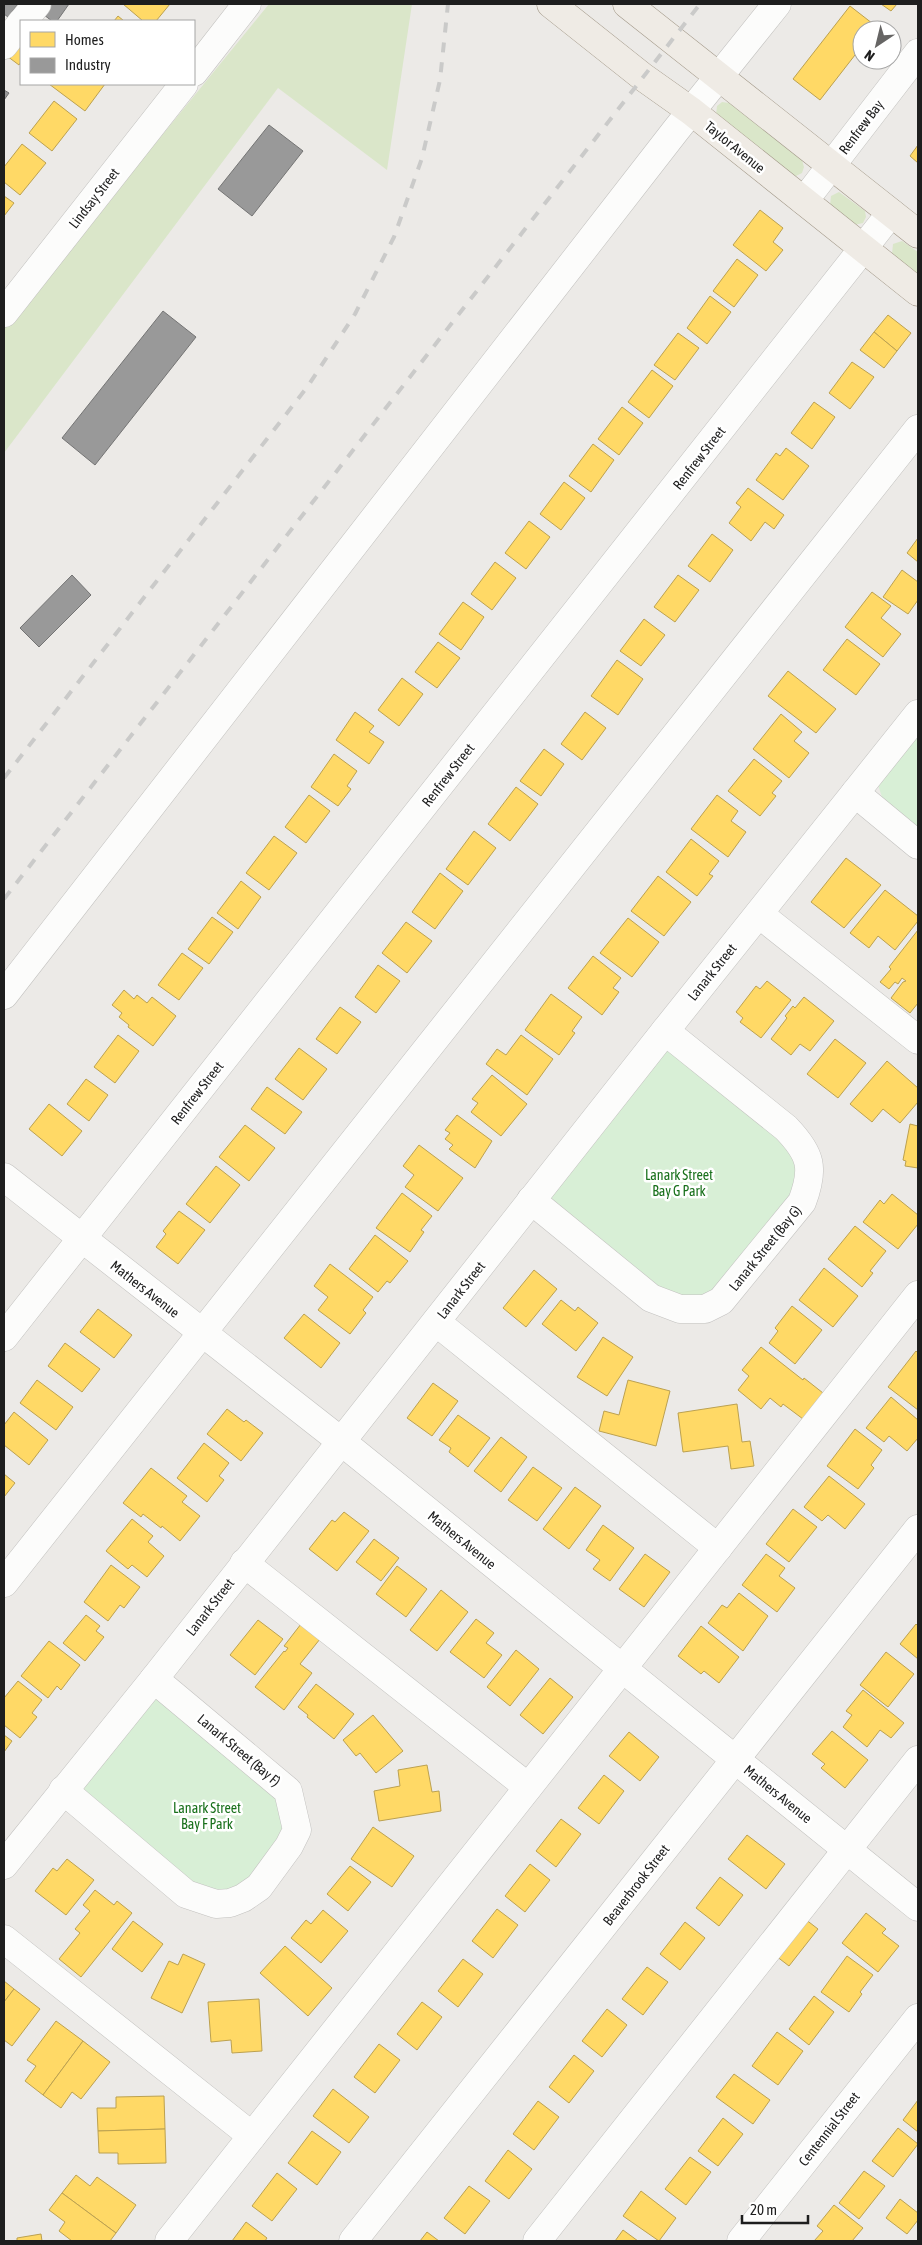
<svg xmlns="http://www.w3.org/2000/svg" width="922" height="2245" viewBox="0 0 922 2245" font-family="'Asap Condensed',sans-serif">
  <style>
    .grass { fill: #dae6c9 }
    .park { fill: #d8efd6 }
    .homes { fill: #ffd966; stroke: #bca150 }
    .industry { fill: #999; stroke: #747474 }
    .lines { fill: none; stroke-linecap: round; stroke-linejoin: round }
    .minor-casing { stroke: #c2c1bf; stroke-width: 29 }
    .major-casing { stroke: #a09686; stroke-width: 29 }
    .minor { stroke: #fcfcfb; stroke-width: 28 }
    .major { stroke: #efebe5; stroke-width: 28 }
    .rail { stroke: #cacac9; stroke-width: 4; stroke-dasharray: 10 10; stroke-linecap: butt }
    .labels { text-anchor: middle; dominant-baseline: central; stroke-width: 5; stroke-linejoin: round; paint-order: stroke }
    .street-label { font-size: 14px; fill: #1e1e1e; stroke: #fff }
    .park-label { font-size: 14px; fill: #18701b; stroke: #fff }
  </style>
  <rect width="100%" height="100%" fill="#eceae7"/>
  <g class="grass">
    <polygon points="269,4 412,4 387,170 278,88 4,453 4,329"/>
    <polygon points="722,102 729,103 802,160 804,167 802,173 794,177 716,115 717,106"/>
    <polygon points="839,192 865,211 866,217 863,223 854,225 830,206 831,196"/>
    <polygon points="902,241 918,252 918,277 892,254 893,244"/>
  </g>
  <g class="park">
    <polygon points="918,733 918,831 884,803 878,785"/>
    <polygon points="665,1031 809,1167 721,1301 680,1309 531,1200"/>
    <polygon points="154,1679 270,1775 289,1846 216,1904 63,1790"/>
  </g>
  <g class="homes">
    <polygon points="123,4 170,4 156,21 143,21"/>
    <polygon points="881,4 897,4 891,11"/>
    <polygon points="850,6 877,27 875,30 862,30 862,46 820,100 793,79"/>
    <polygon points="118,16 124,21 114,21"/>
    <polygon points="21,39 21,62 19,65 7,56"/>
    <polygon points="49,84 105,84 85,111"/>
    <polygon points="54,101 77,119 52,151 29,133"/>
    <polygon points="22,144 46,163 20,195 4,182 4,167"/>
    <polygon points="918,145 918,163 910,156"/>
    <polygon points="4,196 14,203 4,216"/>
    <polygon points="760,210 783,228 773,242 783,250 766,271 733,245"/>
    <polygon points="737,259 758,275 734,307 713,291"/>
    <polygon points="710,296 731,312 707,344 687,328"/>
    <polygon points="888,315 911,333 897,351 874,332"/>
    <polygon points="874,332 897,351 884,368 860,350"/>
    <polygon points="678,333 699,348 675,380 654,365"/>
    <polygon points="852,362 874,377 850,409 829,393"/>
    <polygon points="652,370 673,386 649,418 628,402"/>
    <polygon points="814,402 835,417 812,449 791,433"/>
    <polygon points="622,407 643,423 619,455 598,439"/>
    <polygon points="593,444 614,460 591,492 569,476"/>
    <polygon points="786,448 809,466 783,500 756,480 776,453 780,456"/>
    <polygon points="564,482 585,498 561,530 540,514"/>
    <polygon points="748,488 784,515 774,529 765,522 751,541 729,523 741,507 736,503"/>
    <polygon points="529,521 550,537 526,569 505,553"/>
    <polygon points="712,534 733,550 710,582 688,566"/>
    <polygon points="918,538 918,562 907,553"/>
    <polygon points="495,562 516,578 492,610 471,594"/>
    <polygon points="902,570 918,582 918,600 908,614 883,597"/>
    <polygon points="678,575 699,590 675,622 654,607"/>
    <polygon points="872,592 891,606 881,618 901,634 883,657 845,627"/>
    <polygon points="463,602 484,617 461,650 439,634"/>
    <polygon points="644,619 665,635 641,666 620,651"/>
    <polygon points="847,639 880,664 856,695 823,670"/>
    <polygon points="438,642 460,658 437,688 415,672"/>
    <polygon points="617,660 643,679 618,715 591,696"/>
    <polygon points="788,671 836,709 816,733 768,696"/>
    <polygon points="402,678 423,694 399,726 378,710"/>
    <polygon points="355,712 374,726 369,732 384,742 369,764 336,740"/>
    <polygon points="585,712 606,728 582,760 561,744"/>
    <polygon points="781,714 802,732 794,741 809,753 789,778 753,749"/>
    <polygon points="544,749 564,764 541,796 520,781"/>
    <polygon points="334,754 357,771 347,786 351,789 338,806 311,787"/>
    <polygon points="754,759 782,781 772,793 776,796 760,816 728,791"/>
    <polygon points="516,787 538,804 510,841 488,824"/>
    <polygon points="309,795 330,811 306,843 285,827"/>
    <polygon points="717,795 738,811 731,821 746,832 728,857 691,829"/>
    <polygon points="474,831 496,848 468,885 446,869"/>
    <polygon points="274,836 297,853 269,890 246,873"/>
    <polygon points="691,839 719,861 709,874 713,876 697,896 666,872"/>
    <polygon points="846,858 881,885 844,928 811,902"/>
    <polygon points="440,873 463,891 435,929 412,912"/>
    <polygon points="658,876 691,902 664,936 631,911"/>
    <polygon points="241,881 261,897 238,929 217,913"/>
    <polygon points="885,890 918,916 918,921 895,950 878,936 869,948 850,933"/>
    <polygon points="212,917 233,932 209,964 188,949"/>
    <polygon points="628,918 659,942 632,977 600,953"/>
    <polygon points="406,922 432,941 407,973 382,953"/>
    <polygon points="918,930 918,1003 910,1013 891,998 903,982 906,981 902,978 898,984 895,982 889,989 880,982 891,969 889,967"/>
    <polygon points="182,953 203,968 179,1000 158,985"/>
    <polygon points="593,956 621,978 613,988 619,992 602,1015 568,988"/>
    <polygon points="378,965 400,981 376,1013 355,997"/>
    <polygon points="767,981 791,1000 761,1038 740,1022 743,1018 736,1012 756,986 760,989"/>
    <polygon points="124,990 134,999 137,995 147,1003 152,997 176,1016 153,1046 128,1027 129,1025 119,1017 122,1013 112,1005"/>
    <polygon points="551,994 582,1017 572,1031 575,1033 559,1055 525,1030"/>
    <polygon points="804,997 834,1021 810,1051 800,1044 791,1055 771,1039 787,1018 785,1016 793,1006 795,1008"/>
    <polygon points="340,1007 361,1022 337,1054 316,1039"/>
    <polygon points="118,1035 139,1051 115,1083 94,1067"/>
    <polygon points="521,1035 553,1059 527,1095 486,1064 497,1049 506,1055"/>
    <polygon points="835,1039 866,1063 838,1098 807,1074"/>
    <polygon points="299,1048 327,1069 303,1100 275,1079"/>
    <polygon points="887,1061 918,1088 918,1102 900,1123 883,1109 872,1122 850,1104"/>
    <polygon points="492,1075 527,1104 501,1136 471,1112 478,1103 472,1099"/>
    <polygon points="86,1079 108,1095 89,1121 67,1104"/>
    <polygon points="267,1087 302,1112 285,1134 251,1109"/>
    <polygon points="49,1104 82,1131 62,1156 29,1129"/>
    <polygon points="457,1115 492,1141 475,1168 449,1149 453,1145 445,1139 450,1133 445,1130"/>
    <polygon points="910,1124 918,1126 918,1168 905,1166 906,1161 903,1160"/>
    <polygon points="245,1125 275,1148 249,1181 219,1157"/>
    <polygon points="419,1145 463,1178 438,1211 405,1187 414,1175 403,1166"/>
    <polygon points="216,1166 240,1185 210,1223 186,1204"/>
    <polygon points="402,1193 432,1216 421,1230 424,1232 410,1252 376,1228"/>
    <polygon points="892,1194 918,1215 918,1224 898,1249 863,1222 880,1200 884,1204"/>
    <polygon points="179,1211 205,1230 178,1264 156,1247 166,1234 163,1231"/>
    <polygon points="855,1226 886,1251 870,1271 873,1273 862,1287 828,1259"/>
    <polygon points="375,1235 408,1261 390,1283 387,1281 378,1292 349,1269"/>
    <polygon points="330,1264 373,1297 363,1310 366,1313 350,1334 318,1310 328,1297 314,1286"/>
    <polygon points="824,1268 858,1296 833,1327 799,1300"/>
    <polygon points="534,1270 557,1289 526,1327 503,1308"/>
    <polygon points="561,1300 575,1311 578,1307 598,1323 576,1351 542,1324"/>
    <polygon points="792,1306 822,1330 795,1364 769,1343 778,1331 775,1328"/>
    <polygon points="98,1309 132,1335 114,1358 80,1332"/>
    <polygon points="304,1314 340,1343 321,1368 284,1338"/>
    <polygon points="603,1337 633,1357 607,1396 577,1377"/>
    <polygon points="65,1343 100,1369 82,1392 48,1366"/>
    <polygon points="761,1347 803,1380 804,1378 823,1393 803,1419 783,1404 781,1407 770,1398 761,1409 738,1390 749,1376 742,1370"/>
    <polygon points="916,1351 918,1353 918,1410 888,1387"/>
    <polygon points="37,1380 73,1407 56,1430 20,1403"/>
    <polygon points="628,1380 670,1391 656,1446 599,1431 604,1411 619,1415"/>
    <polygon points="433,1383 458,1401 432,1436 407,1418"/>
    <polygon points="891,1397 918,1420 918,1438 907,1451 889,1436 884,1442 866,1428"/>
    <polygon points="737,1404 742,1442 750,1441 754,1466 731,1469 728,1446 683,1452 678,1413"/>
    <polygon points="227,1409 244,1422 246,1420 263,1433 241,1461 207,1434"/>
    <polygon points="14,1412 48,1440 29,1465 4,1445 4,1425"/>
    <polygon points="458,1415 490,1438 468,1467 449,1452 451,1448 439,1440"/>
    <polygon points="855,1429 882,1450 871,1465 874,1468 858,1489 827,1466"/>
    <polygon points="501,1437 527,1457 501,1492 474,1471"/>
    <polygon points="204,1443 229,1463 219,1476 224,1480 207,1502 177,1478"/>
    <polygon points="533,1467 562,1488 537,1521 508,1500"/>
    <polygon points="151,1468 187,1496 182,1502 200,1516 180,1541 162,1526 161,1528 143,1514 141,1517 123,1503"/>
    <polygon points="4,1474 15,1483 4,1497"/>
    <polygon points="829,1476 865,1504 845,1529 828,1515 822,1521 804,1507"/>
    <polygon points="575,1487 601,1506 569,1549 543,1529"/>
    <polygon points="793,1509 817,1527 789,1562 766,1544"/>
    <polygon points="344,1512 369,1531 337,1571 309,1549 332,1520 335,1522"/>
    <polygon points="132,1519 153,1536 148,1542 164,1556 147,1577 132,1565 128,1569 106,1551"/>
    <polygon points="603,1525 634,1548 610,1581 593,1569 600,1560 586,1550"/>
    <polygon points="374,1539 399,1558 381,1581 356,1562"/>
    <polygon points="645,1554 670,1572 644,1607 619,1589"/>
    <polygon points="766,1554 785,1568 779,1576 795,1588 777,1612 742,1585"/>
    <polygon points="111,1565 140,1587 124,1608 120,1605 108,1621 84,1602"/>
    <polygon points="397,1566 427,1589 406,1617 376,1594"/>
    <polygon points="441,1590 468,1612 437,1651 410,1630"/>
    <polygon points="739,1593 768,1616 743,1651 708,1623 722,1605 727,1608"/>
    <polygon points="86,1615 100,1626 96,1631 104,1637 85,1661 63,1643"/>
    <polygon points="476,1619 494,1633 486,1643 502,1655 484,1678 450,1652"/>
    <polygon points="258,1620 283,1639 255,1675 230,1655"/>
    <polygon points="301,1624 320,1639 300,1664 312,1673 284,1710 255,1687 284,1651 285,1652 288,1648 284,1646"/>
    <polygon points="916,1624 918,1626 918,1659 900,1644"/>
    <polygon points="701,1626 739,1657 719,1683 704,1671 701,1674 678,1656"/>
    <polygon points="49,1641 80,1665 61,1690 57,1686 48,1698 21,1676"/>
    <polygon points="516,1650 539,1669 510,1706 487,1687"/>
    <polygon points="886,1652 914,1674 888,1707 860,1685"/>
    <polygon points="550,1678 573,1697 543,1734 520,1715"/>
    <polygon points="18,1681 42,1700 32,1713 37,1717 20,1738 4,1725 4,1698"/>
    <polygon points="316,1684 354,1714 334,1739 307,1717 308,1715 298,1707"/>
    <polygon points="863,1690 904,1723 891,1738 880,1730 867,1747 843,1727 852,1715 846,1711"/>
    <polygon points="373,1715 403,1751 376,1773 360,1753 356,1756 343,1740"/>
    <polygon points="832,1731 868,1760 845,1788 821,1768 825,1764 812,1754"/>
    <polygon points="629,1732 659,1757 640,1781 609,1756"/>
    <polygon points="4,1735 12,1741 4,1752"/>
    <polygon points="427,1765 432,1792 439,1791 441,1811 379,1821 374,1791 400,1786 398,1770"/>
    <polygon points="604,1775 624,1791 599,1824 578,1808"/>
    <polygon points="561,1819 581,1834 556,1867 536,1851"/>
    <polygon points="373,1827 414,1856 392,1887 351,1859"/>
    <polygon points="747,1835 785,1864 766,1889 728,1859"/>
    <polygon points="67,1859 94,1880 66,1915 35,1891 53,1868 57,1871"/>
    <polygon points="530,1864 550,1880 525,1912 505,1896"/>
    <polygon points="350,1866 371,1882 348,1911 327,1894"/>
    <polygon points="720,1877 743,1895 719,1926 696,1908"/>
    <polygon points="95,1890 114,1905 117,1901 132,1913 81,1977 59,1959 80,1933 75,1929 90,1911 83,1905"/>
    <polygon points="497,1909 518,1925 493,1958 472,1941"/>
    <polygon points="323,1910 348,1931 321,1963 291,1938 306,1920 311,1924"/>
    <polygon points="866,1913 886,1929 882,1933 899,1946 878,1972 842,1943"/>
    <polygon points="805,1919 818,1929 789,1966 776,1956"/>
    <polygon points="133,1921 163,1944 142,1972 112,1949"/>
    <polygon points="685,1922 705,1938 680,1970 660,1954"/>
    <polygon points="285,1946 332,1988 308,2016 260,1973"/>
    <polygon points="183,1954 205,1964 182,2013 151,1998 169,1961 178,1965"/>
    <polygon points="847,1956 873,1975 860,1992 862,1994 849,2012 821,1992"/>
    <polygon points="463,1959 483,1974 458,2007 438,1991"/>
    <polygon points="647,1967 668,1982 643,2015 622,1999"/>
    <polygon points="4,1981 14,1989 4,2002"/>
    <polygon points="14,1989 40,2009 12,2046 4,2040 4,2002"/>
    <polygon points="814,1996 834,2012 809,2045 789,2029"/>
    <polygon points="259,1999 262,2051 232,2053 231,2040 211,2042 208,2002"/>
    <polygon points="422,2002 442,2017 417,2050 397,2034"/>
    <polygon points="607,2009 627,2025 602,2057 582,2041"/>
    <polygon points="56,2021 83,2041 43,2095 25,2081 36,2066 27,2060"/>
    <polygon points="777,2032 803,2051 778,2085 752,2066"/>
    <polygon points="83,2041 110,2062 81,2099 72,2092 61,2108 43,2095"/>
    <polygon points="379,2044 400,2060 375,2093 354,2077"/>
    <polygon points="574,2055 594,2071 569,2103 549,2087"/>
    <polygon points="734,2074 770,2100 753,2124 716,2097"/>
    <polygon points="333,2089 369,2117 349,2143 313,2116"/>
    <polygon points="164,2096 165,2129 98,2131 97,2108 116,2108 116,2097"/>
    <polygon points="918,2100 918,2132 903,2120"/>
    <polygon points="538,2101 559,2117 534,2150 513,2134"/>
    <polygon points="723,2118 743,2134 718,2166 698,2151"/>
    <polygon points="898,2128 918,2144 893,2177 872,2161"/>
    <polygon points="165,2129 166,2163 118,2164 118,2153 99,2153 98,2131"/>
    <polygon points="312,2131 341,2152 317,2185 288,2163"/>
    <polygon points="508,2150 532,2169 509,2199 485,2181"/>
    <polygon points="690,2157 711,2172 686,2205 665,2189"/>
    <polygon points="864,2171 885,2186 859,2219 839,2203"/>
    <polygon points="277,2173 297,2189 272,2221 252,2206"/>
    <polygon points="76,2175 90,2186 97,2177 136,2205 116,2233 62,2193"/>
    <polygon points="469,2186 490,2201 465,2234 444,2218"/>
    <polygon points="641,2191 676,2218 659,2241 623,2216"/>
    <polygon points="62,2193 116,2233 110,2241 72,2241 59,2231 65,2222 49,2210"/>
    <polygon points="900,2199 918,2213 918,2220 907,2234 886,2218"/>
    <polygon points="834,2205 863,2228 852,2241 814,2241 823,2231 817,2226"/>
    <polygon points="246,2222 267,2238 265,2241 232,2241"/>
    <polygon points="623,2230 638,2241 615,2241"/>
    <polygon points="427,2232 439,2241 420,2241"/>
    <polygon points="41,2234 42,2241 17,2241 17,2238"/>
  </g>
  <g class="industry">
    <polygon points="4,4 18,4 8,17 4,14"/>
    <polygon points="47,4 69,4 57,21 52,21 40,12"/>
    <polygon points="4,90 9,93 4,100"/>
    <polygon points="269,125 303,151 252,216 218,189"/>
    <polygon points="163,311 196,337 95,465 62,438"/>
    <polygon points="72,575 91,595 39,647 20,628"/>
  </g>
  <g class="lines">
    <g class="minor-casing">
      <g id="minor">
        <polyline points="23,21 37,4"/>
        <polyline points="4,45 21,23"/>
        <polyline points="194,72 247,4"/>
        <polyline points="804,201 918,53"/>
        <polyline points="4,313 184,84"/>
        <polyline points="855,793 918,845"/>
        <polyline points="759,914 918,1040"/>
        <polyline points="4,995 676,130 777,4"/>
        <polyline points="4,1177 342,1442 918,1907"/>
        <path d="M531,1200l120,98 29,11h25l16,-8 81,-99c13,-34 9,-48 -16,-74l-121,-97"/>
        <polyline points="436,1322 718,1548"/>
        <polyline points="4,1337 891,213"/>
        <polyline points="244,1563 528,1787"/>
        <polyline points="4,1583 918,429"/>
        <polyline points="63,1790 186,1894 216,1904 230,1903 243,1898 259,1887 289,1846 297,1830 288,1791 154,1679"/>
        <polyline points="4,1865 154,1679 665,1031 918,714"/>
        <polyline points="4,1939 252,2136"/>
        <polyline points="169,2241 918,1295"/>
        <polyline points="353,2241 918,1529"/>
        <polyline points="537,2241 918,1760"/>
        <polyline points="741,2241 918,2018"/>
      </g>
    </g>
    <g class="major-casing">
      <g id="major">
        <polyline points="551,4 643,77 691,111 918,292"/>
        <polyline points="627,4 918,234"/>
      </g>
    </g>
    <use href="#minor" class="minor"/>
    <use href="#major" class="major"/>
    <g class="rail">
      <polyline points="4,778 308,386 355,314 394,237 422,158 440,80 448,4"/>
      <polyline points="4,899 700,4"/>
    </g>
  </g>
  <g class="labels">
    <g class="street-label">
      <text transform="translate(861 127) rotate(-53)">Renfrew Bay</text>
      <text transform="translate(735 147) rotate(39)">Taylor Avenue</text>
      <text transform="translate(94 198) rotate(-52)">Lindsay Street</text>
      <text transform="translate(699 458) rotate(-52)">Renfrew Street</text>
      <text transform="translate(448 775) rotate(-52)">Renfrew Street</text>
      <text transform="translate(712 972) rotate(-51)">Lanark Street</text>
      <text transform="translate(197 1093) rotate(-52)">Renfrew Street</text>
      <text transform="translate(765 1248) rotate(-51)">Lanark Street (Bay G)</text>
      <text transform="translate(145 1289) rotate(38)">Mathers Avenue</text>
      <text transform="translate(461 1290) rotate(-52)">Lanark Street</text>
      <text transform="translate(462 1540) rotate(39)">Mathers Avenue</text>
      <text transform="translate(210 1607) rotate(-52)">Lanark Street</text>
      <text transform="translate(239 1750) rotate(40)">Lanark Street (Bay F)</text>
      <text transform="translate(778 1794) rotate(39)">Mathers Avenue</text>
      <text transform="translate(636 1885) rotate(-52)">Beaverbrook Street</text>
      <text transform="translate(829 2129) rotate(-52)">Centennial Street</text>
    </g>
    <g class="park-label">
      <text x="679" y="1175">Lanark Street<tspan x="679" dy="16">Bay G Park</tspan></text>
      <text x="207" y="1808">Lanark Street<tspan x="207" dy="16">Bay F Park</tspan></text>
    </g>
  </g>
  <rect width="922" height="2245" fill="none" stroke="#1e1e1e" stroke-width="10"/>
  <rect x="20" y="20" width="175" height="65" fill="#ffffff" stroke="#a5a5a5"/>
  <rect x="30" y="32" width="25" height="15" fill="#ffd966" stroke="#a5a5a5"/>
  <text x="65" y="45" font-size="15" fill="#1e1e1e">Homes</text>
  <rect x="30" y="58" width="25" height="15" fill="#999999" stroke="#a5a5a5"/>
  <text x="65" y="70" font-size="15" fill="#1e1e1e">Industry</text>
  <g transform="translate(877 45) rotate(215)"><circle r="24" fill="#ffffff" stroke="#a5a5a5"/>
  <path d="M0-4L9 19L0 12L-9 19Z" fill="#666564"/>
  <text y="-8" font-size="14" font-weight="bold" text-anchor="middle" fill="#1e1e1e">N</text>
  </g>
  <path d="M742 2215v8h66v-8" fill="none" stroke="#1e1e1e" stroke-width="2.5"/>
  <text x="750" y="2215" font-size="15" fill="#1e1e1e" stroke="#ffffff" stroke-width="4" paint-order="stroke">20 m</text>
</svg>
